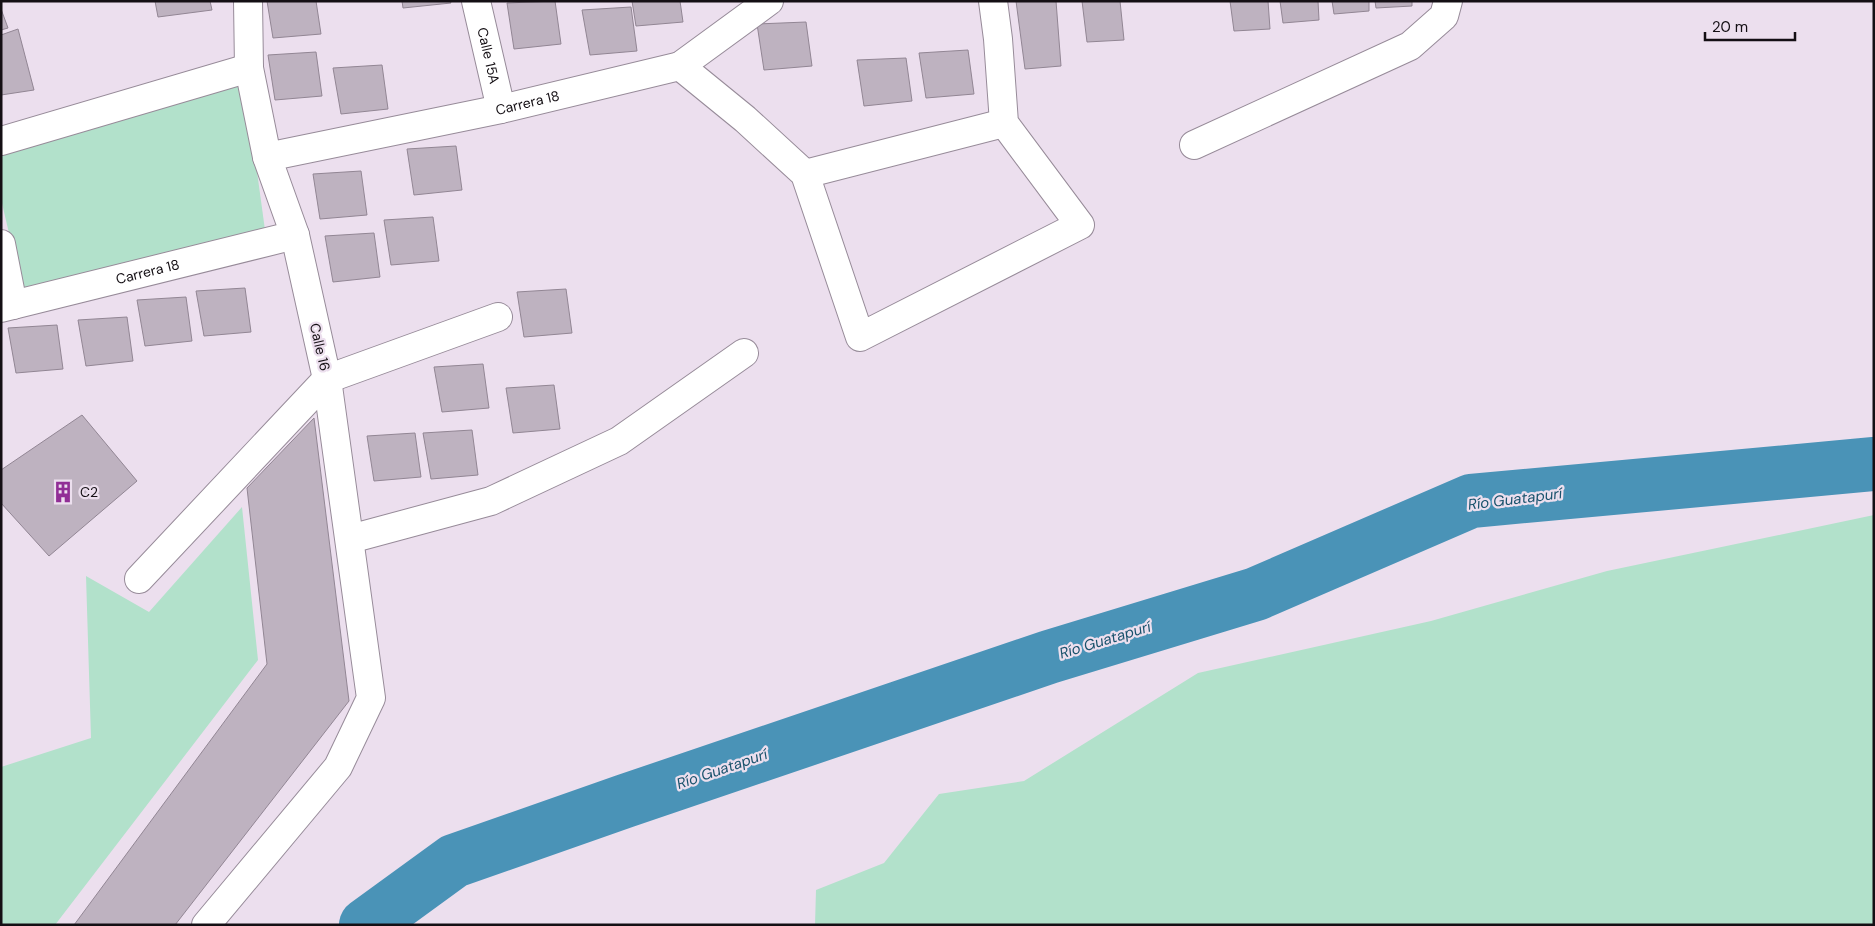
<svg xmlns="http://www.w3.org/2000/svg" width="1875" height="926" viewBox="0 0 1875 926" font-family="'DM Sans',sans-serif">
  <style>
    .green { fill: #b2e1cb }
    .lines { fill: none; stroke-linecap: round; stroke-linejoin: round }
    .river { stroke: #4a93b7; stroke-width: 54 }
    .building { fill: #beb2c0; stroke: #928694 }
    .minor-casing { stroke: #978b99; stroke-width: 30 }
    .minor { stroke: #fff; stroke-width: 28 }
    .labels { text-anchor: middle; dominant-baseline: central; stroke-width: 4.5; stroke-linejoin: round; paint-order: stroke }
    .street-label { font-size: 14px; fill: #140f14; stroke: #ecdfee }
    .poi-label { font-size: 14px; fill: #140f14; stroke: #ecdfee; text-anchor: start }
    .water-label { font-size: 15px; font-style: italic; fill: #19526c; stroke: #ecdfee }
  </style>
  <rect width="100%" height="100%" fill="#ecdfee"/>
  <g class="green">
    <polygon points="245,84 265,230 22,289 1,199 1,154"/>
    <polygon points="242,507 258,660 55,925 1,925 1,767 91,738 86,576 149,612"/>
    <polygon points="1874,515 1874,925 815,925 816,890 884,863 939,794 1024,781 1198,673 1431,621 1607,571"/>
  </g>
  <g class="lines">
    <polyline class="river" points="366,925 454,861 625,801 1049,657 1256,594 1471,501 1874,464"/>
  </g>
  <g class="building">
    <polygon points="155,1 210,1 212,10 158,17"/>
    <polygon points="267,1 316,1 321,34 273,38"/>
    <polygon points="402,1 450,1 451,3 403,8"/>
    <polygon points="555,1 561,44 514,49 507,3"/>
    <polygon points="632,1 680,1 683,22 636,26"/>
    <polygon points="1016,1 1056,1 1061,66 1025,69"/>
    <polygon points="1082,1 1120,1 1124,40 1087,42"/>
    <polygon points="1230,1 1268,1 1270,29 1234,31"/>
    <polygon points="1280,1 1318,1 1319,20 1283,23"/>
    <polygon points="1332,1 1369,1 1369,11 1334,14"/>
    <polygon points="1375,1 1412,1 1412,6 1376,8"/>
    <polygon points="631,7 637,51 590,55 582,10"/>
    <polygon points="1,9 8,28 1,30"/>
    <polygon points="806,22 812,66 764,70 757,24"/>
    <polygon points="18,29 34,90 1,95 1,35"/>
    <polygon points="968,50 974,94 926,98 919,53"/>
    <polygon points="316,52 322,96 275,100 268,55"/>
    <polygon points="906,58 912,101 864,106 857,60"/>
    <polygon points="382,65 388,109 341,114 333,68"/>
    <polygon points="456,146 462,190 414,195 407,149"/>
    <polygon points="361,171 367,215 320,219 313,174"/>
    <polygon points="433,217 439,261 391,265 384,220"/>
    <polygon points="374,233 380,277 333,282 325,236"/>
    <polygon points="245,288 251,332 204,336 196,291"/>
    <polygon points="566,289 572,333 524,337 517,292"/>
    <polygon points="186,297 192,341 145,346 137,300"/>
    <polygon points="127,317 133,361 86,366 78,320"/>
    <polygon points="57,325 63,369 16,373 8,328"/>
    <polygon points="483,364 489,408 442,412 434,367"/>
    <polygon points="554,385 560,429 513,433 506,388"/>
    <polygon points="82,415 137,481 49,556 1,503 1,470"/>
    <polygon points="314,418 349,701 175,925 74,925 267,664 247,488"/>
    <polygon points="472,430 478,475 431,479 423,433"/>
    <polygon points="415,433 421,477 374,481 367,436"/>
  </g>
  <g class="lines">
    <g class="minor-casing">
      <g id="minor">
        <path id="s1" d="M476,1l25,108"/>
        <polyline points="680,66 745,119 805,174 860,337 1080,225 1004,123 998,39 993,1"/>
        <polyline points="1,141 249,68"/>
        <polyline points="1194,145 1410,46 1444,16 1448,1"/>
        <path id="s2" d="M267,157l234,-48 179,-43 89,-65"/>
        <polyline points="805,174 1004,123"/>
        <polyline points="1,244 13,305"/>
        <path id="s3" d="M1,308l294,-73"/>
        <polyline points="350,539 491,501 619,441 744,353"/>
        <polyline points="139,579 327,379 498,317"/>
        <polyline points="206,925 338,767 371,698 327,379 295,235 267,157 249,68 248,1"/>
      </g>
    </g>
    <use href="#minor" class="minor"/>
  </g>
  <defs>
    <g id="building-bare" transform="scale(1.725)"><path d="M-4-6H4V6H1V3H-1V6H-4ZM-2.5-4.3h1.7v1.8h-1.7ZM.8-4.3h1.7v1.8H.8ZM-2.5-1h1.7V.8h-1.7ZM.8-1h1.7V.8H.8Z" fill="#912e96" stroke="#ecdfee" stroke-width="2.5" paint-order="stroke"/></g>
  </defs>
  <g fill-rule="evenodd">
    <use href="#building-bare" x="63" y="492"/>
  </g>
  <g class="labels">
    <g class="street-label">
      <text stroke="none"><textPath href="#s1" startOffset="56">Calle 15A</textPath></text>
      <text stroke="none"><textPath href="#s2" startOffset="266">Carrera 18</textPath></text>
      <text stroke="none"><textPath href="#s3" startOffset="151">Carrera 18</textPath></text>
      <text transform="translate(320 347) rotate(77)">Calle 16</text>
    </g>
    <g class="poi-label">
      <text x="80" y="492">C2</text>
    </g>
    <g class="water-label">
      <text transform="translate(1515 499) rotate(-7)">Río Guatapurí</text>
      <text transform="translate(1105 640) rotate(-17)">Río Guatapurí</text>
      <text transform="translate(722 769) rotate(-19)">Río Guatapurí</text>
    </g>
  </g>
  <rect width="1875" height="926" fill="none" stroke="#140f14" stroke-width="5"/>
  <path d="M1705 32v8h90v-8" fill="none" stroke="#140f14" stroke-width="2.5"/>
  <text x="1712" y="32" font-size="15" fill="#140f14" stroke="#ecdfee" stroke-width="4" paint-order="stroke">20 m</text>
</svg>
